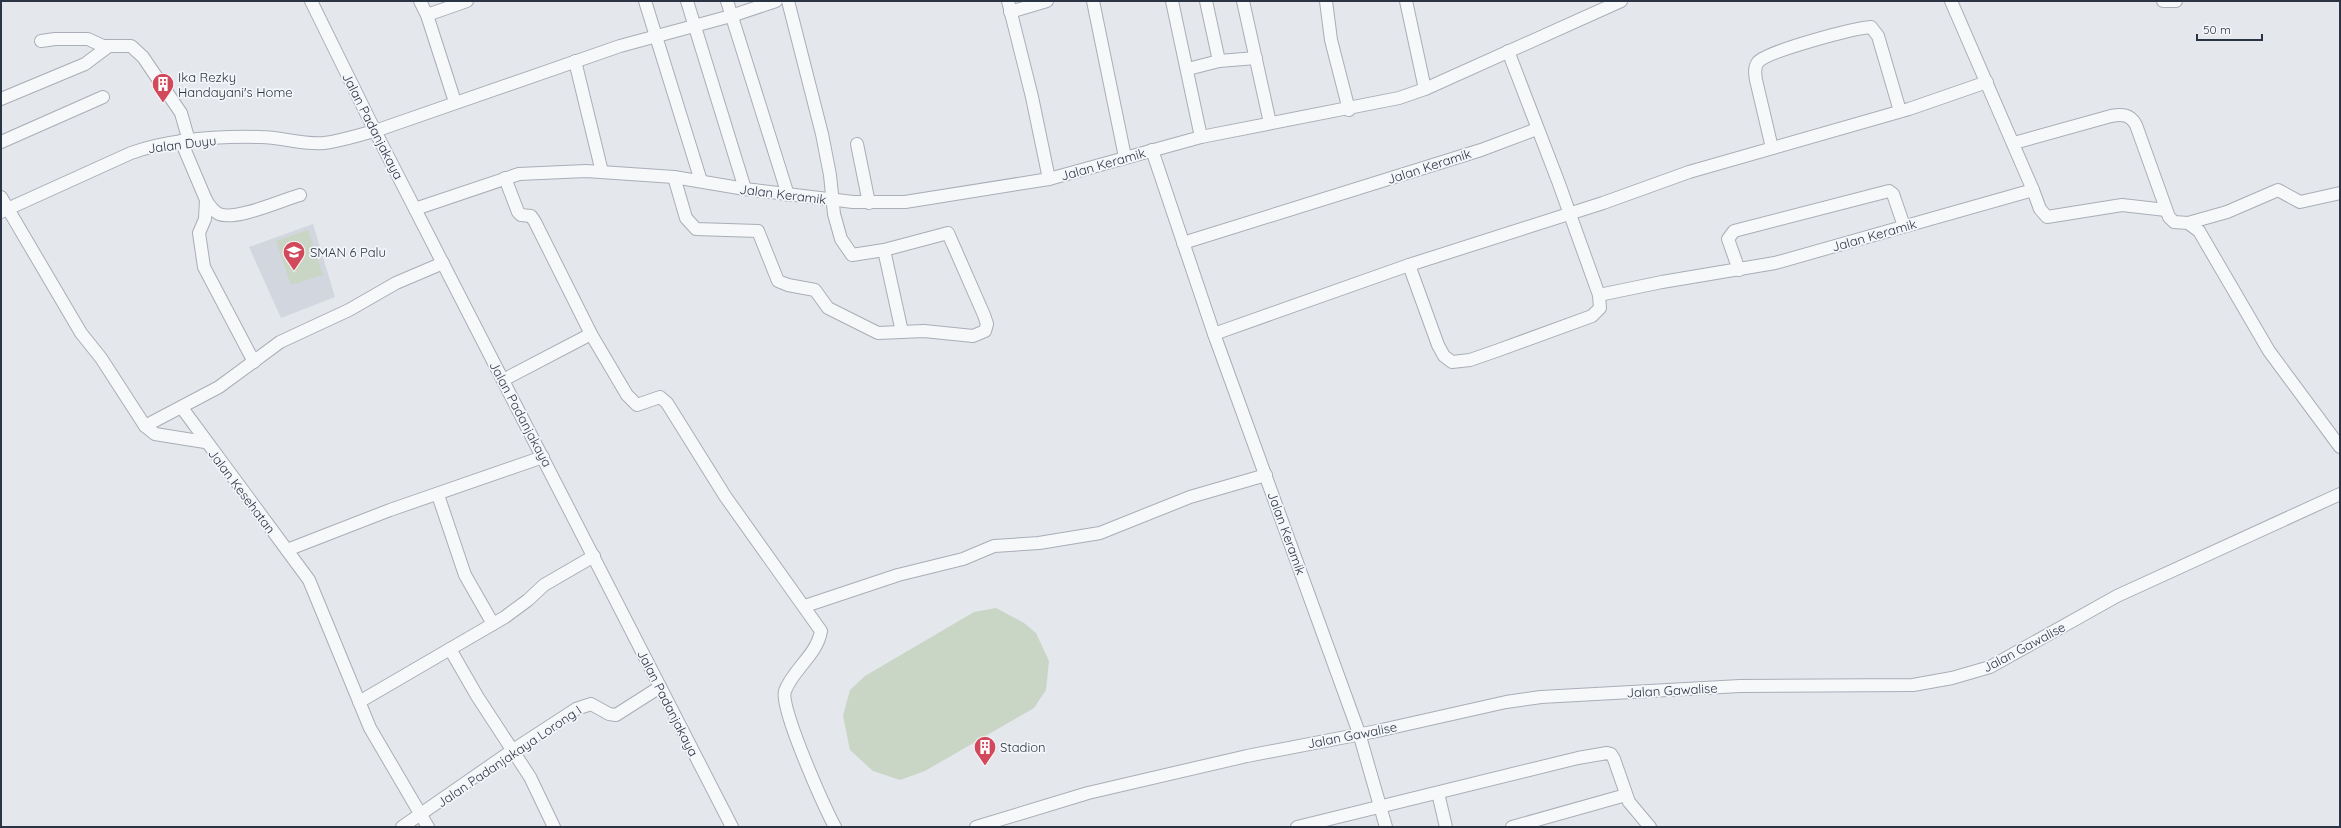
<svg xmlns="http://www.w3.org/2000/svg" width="2341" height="828" viewBox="0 0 2341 828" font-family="Quicksand,sans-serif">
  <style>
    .built { fill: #d2d6de }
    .green { fill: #c9d6c5 }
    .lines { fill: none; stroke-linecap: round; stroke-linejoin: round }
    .minor-casing { stroke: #a9aeb7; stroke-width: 14 }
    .minor { stroke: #f7f8fa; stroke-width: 12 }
    .labels { text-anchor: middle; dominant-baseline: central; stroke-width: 3.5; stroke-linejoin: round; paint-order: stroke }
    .poi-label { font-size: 13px; fill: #2b3445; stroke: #f4f6f9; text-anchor: start }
    .street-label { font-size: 13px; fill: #2b3445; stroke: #f4f6f9 }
  </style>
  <rect width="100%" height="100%" fill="#e4e7ec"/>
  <polygon class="built" points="313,224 335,297 281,318 249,247"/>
  <g class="green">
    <polygon points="308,230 323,275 291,285 276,241"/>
    <polygon points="996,608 1024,623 1036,633 1049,661 1046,690 1034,708 925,771 900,780 873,771 850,750 843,716 850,690 865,676 974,612"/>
  </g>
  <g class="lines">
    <g class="minor-casing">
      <g id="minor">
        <polyline points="311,1 375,131 732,827"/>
        <polyline points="420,1 427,15 455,102"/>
        <polyline points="645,1 701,181"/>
        <polyline points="687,1 745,189"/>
        <polyline points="727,1 788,195"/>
        <polyline points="788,1 822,134 830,175 834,214 841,239 852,255 884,250 902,332"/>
        <polyline points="1008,1 1032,97 1049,179"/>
        <polyline points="1093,1 1125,157"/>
        <polyline points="1172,1 1201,137"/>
        <polyline points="1206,1 1219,61"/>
        <polyline points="1243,1 1270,123"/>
        <polyline points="1326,1 1331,40 1349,110"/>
        <polyline points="1406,1 1425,89"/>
        <polyline points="2163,1 2176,1"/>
        <polyline points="1010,12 1047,1"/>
        <polyline points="427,15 467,1"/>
        <polyline points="41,41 55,39 88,39 103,46 131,46 143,57 181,113 189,141"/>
        <polyline points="1508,51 1558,181 1599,295 1662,282 1775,263 2033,190 1951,1"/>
        <polyline points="575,61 602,172"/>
        <polyline points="1188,69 1219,61 1256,58"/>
        <polyline points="1,99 85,64 109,46"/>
        <polyline points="181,141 206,200 205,219 199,233 204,267 254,362"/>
        <polyline points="1,142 103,97"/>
        <path d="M2014,143l97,-27c11,-2 19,-2 25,9l33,92 5,5 14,1 11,8 70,120 71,96"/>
        <polyline points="857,144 869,203"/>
        <path d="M1772,148l-16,-68c-1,-6 -2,-13 2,-18 10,-11 96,-34 113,-35l7,9 22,75"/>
        <polyline points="1152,150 1214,334 1359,733 1386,827"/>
        <polyline points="674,177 686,218 696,229 758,231 778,281 788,285 815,290 828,308 878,333 924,331 973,336 985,331 987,324 984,315 948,233 884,250"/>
        <path d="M505,178l13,34 3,3 10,1 4,6 56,112 36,61 10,10 23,-8 7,6 58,93 96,135c-4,24 -28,38 -36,60 -6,16 40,117 50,136"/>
        <polyline points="2033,190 2040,209 2047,217 2122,205 2166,210"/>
        <polyline points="1,197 81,333 101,358 145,426 155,434 205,442"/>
        <path d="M206,200c3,5 7,11 13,14 17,7 63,-14 81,-19"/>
        <polyline points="415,209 519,174 586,171 674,177 745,189 853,202 905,202 1049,179 1201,137 1399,98 1425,89 1621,1"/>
        <path d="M1,212l130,-59c40,-14 87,-17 130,-16 20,0 42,8 63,6 17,-2 34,-8 51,-12l245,-85 111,-30 45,-15"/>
        <polyline points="2188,223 2227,212 2278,190 2300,202 2340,193"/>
        <polyline points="1183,243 1481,150 1537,129"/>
        <polyline points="1409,265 1438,345 1444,356 1452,362 1470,360 1496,351 1592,316 1600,308 1599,295"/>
        <polyline points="1739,270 1728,239 1734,231 1889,191 1893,194 1904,226"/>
        <polyline points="1214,334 1409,265 1603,203 1689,172 1909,109 1987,82"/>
        <polyline points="503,380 591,334"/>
        <polyline points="182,408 309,580 370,728 428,827"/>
        <polyline points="145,426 219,387 280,342 349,310 396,283 443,263"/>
        <polyline points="438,495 465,575 493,624"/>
        <polyline points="287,550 390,510 543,457"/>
        <polyline points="805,606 898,575 963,559 994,546 1039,543 1100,533 1190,497 1266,475"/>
        <polyline points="450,649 477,696 530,777 554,827"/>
        <polyline points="359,702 505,617 528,600 544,585 594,556"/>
        <polyline points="1438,793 1446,827"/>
        <polyline points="402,827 513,750 576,709 591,704 609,714 616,715 660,687"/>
        <polyline points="976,827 1088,793 1247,756 1377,731 1506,702 1541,697 1740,686 1913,685 1952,678 1990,667 2117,596 2340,494"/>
        <polyline points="1297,827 1578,758 1607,753 1611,754 1614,759 1629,802 1650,827"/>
        <polyline points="1512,827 1626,795"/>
      </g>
    </g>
    <use href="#minor" class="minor"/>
  </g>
  <defs>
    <g id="building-pin" transform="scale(1.15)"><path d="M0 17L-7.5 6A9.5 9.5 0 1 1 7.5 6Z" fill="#d1495b" stroke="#f4f6f9"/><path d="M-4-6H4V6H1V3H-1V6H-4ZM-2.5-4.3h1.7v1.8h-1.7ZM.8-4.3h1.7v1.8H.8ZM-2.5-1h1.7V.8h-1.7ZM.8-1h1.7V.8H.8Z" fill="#fff"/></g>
    <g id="school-pin" transform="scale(1.15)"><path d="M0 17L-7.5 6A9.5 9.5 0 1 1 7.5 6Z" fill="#d1495b" stroke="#f4f6f9"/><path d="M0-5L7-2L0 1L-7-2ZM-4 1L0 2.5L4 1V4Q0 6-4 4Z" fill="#fff"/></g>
  </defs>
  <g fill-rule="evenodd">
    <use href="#building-pin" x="163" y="84"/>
    <use href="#school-pin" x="294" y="252"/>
    <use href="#building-pin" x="985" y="747"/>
  </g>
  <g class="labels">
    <g class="poi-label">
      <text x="178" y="77">Ika Rezky<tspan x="178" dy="15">Handayani's Home</tspan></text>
      <text x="310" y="252">SMAN 6 Palu</text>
      <text x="1000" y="747">Stadion</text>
    </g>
    <g class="street-label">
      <text transform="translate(373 126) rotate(63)">Jalan Padanjakaya</text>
      <text transform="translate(182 144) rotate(-7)">Jalan Duyu</text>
      <text transform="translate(1103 164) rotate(-16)">Jalan Keramik</text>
      <text transform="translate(1429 166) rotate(-18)">Jalan Keramik</text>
      <text transform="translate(783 194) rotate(7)">Jalan Keramik</text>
      <text transform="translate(1874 235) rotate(-16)">Jalan Keramik</text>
      <text transform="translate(521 414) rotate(62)">Jalan Padanjakaya</text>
      <text transform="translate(242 491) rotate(53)">Jalan Kesehatan</text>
      <text transform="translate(1287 533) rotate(70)">Jalan Keramik</text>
      <text transform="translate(2024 647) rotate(-28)">Jalan Gawalise</text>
      <text transform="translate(1672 690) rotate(-3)">Jalan Gawalise</text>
      <text transform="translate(668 703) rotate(63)">Jalan Padanjakaya</text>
      <text transform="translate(1352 735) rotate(-11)">Jalan Gawalise</text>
      <text transform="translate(509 756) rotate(-34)">Jalan Padanjakaya Lorong I</text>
    </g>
  </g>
  <rect width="2341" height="828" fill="none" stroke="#2b3445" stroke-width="4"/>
  <path d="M2197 34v6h65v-6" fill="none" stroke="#2b3445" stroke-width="2"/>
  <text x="2203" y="34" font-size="12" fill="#2b3445" stroke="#f4f6f9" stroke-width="3" paint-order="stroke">50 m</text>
</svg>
